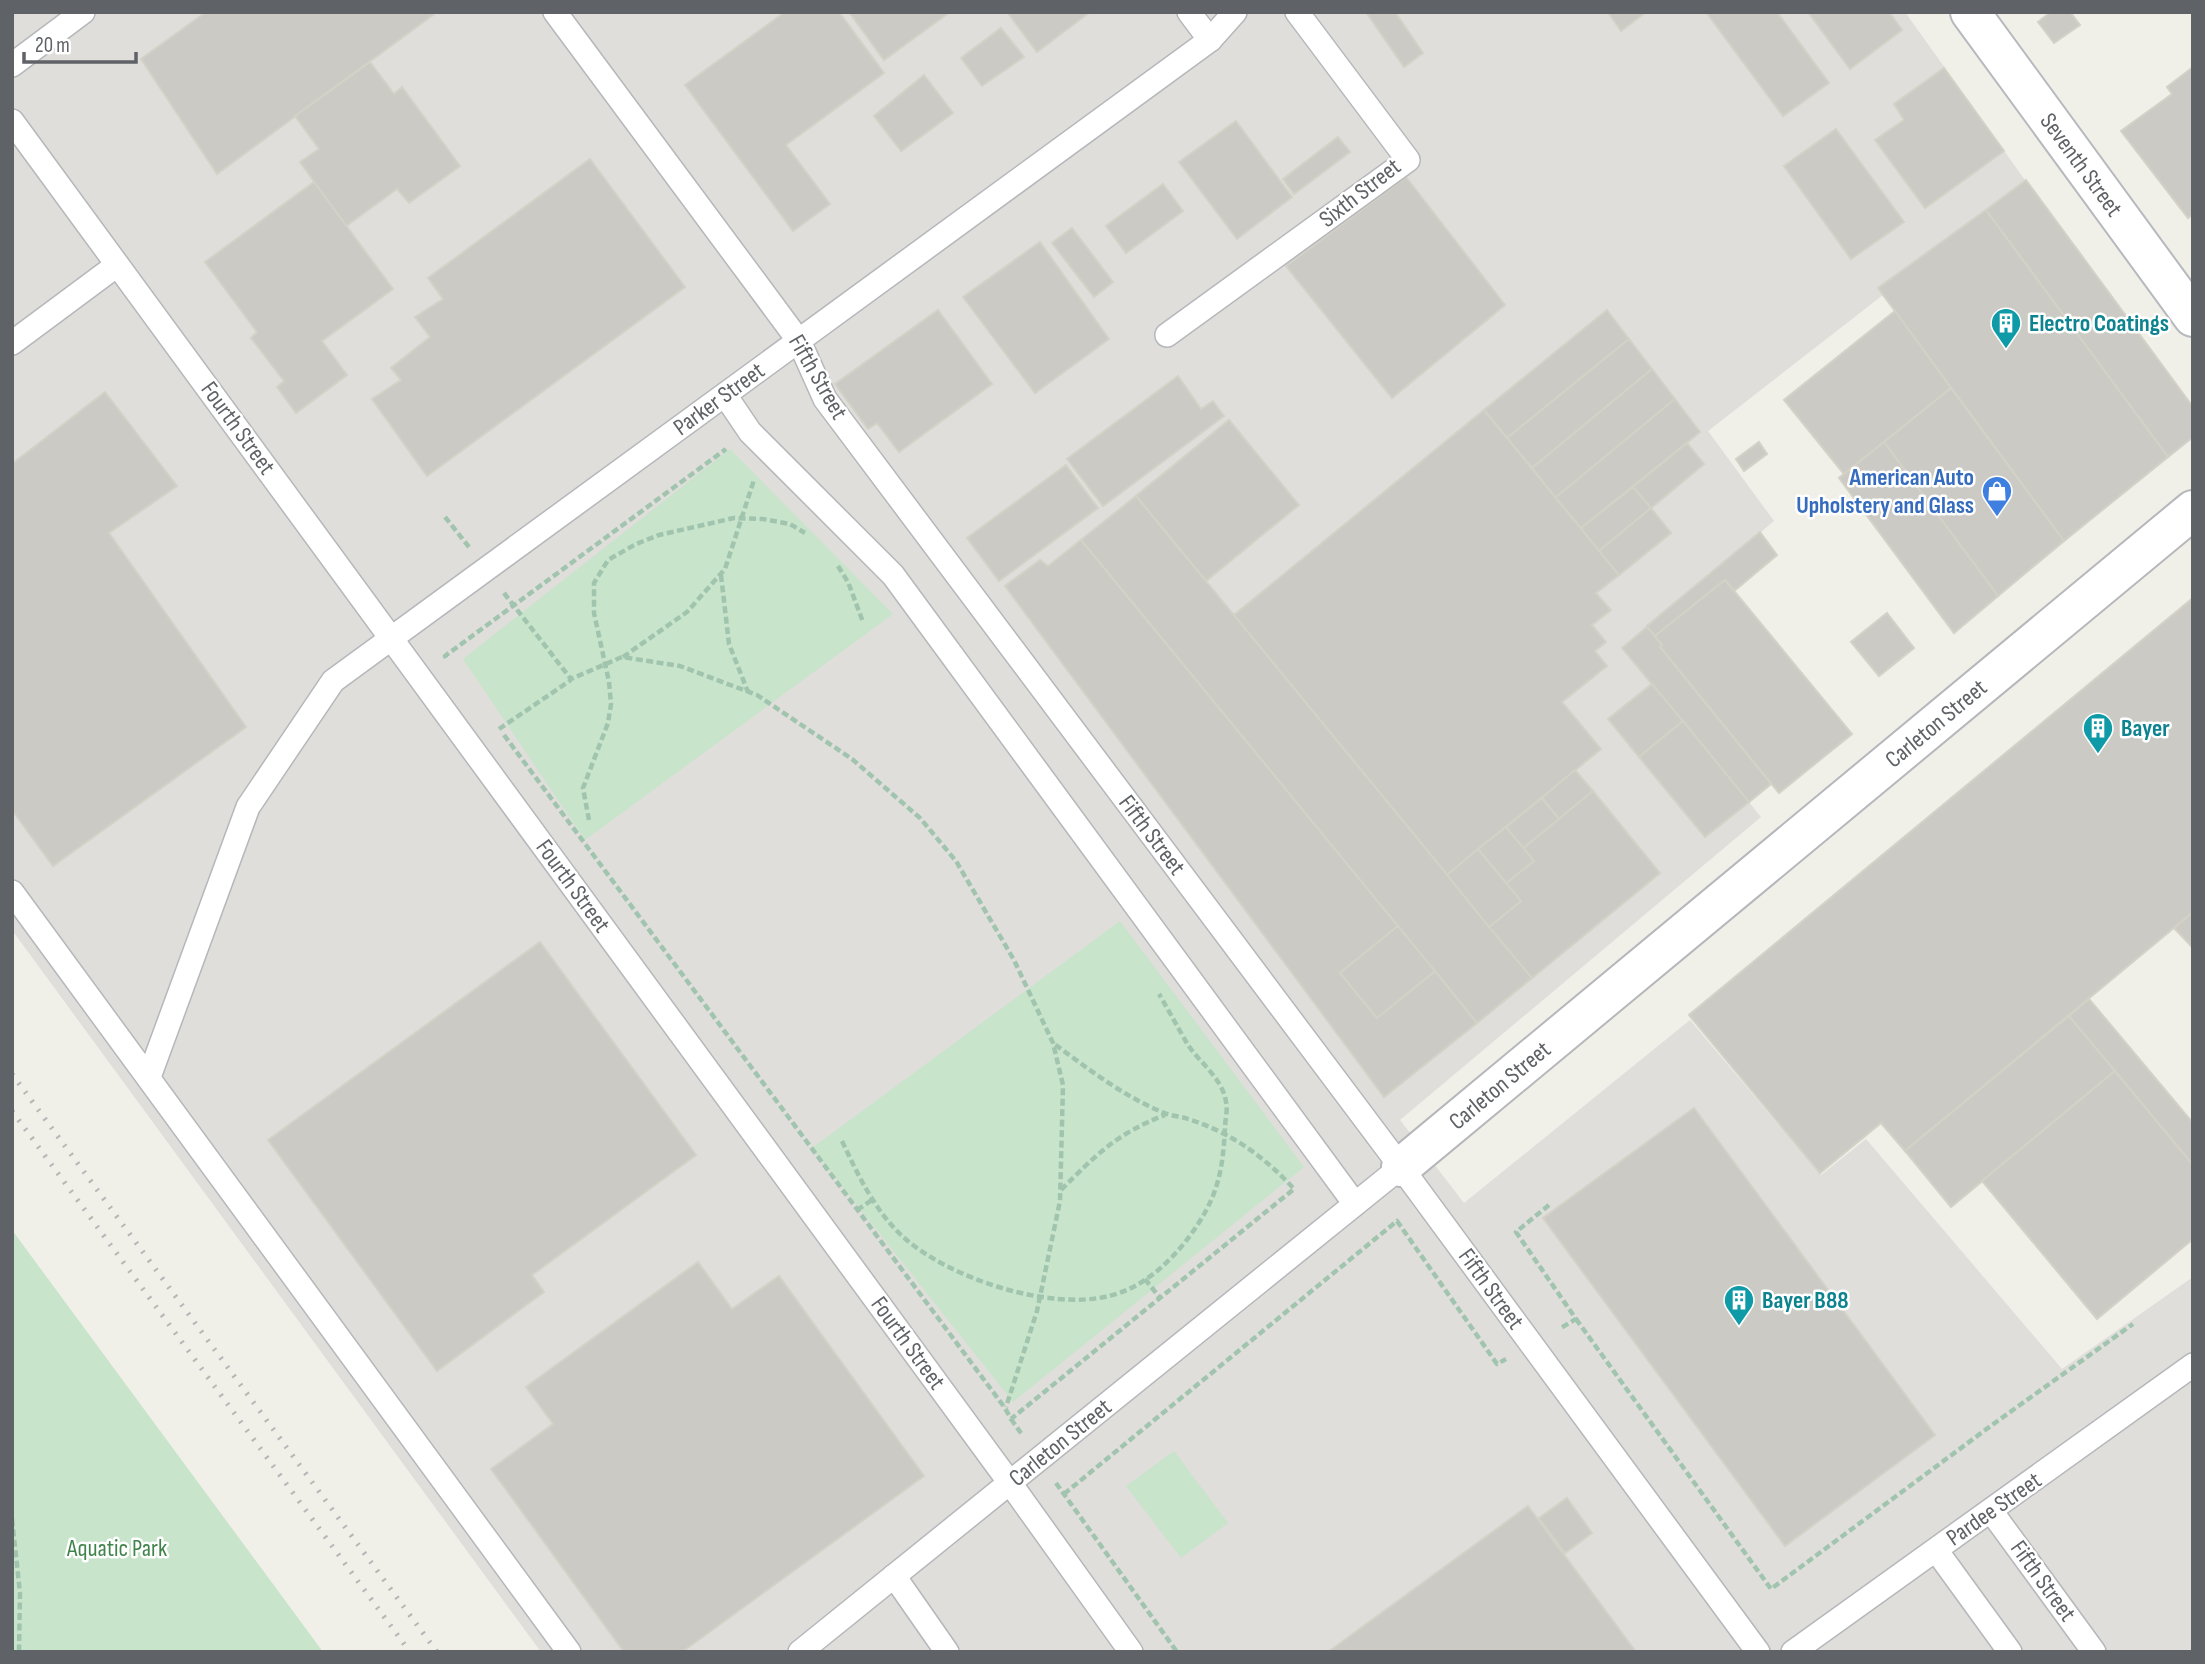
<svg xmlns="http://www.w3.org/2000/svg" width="2205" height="1664" viewBox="0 0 2205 1664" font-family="'Sofia Sans Condensed',sans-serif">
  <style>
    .industrial { fill: #dfdeda }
    .green { fill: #c8e4cb }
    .building { fill: #cbcac4; stroke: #d4d1c7; stroke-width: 2 }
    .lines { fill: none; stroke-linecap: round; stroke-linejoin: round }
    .lane-casing { stroke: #b5b7bb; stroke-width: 26 }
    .street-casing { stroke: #b5b7bb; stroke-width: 42 }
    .secondary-casing { stroke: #b6b9bd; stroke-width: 42 }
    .path { stroke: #a1c4af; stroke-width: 4.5; stroke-dasharray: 7 3.5; stroke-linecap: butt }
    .lane { stroke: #fff; stroke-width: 23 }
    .street { stroke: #fff; stroke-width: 38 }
    .secondary { stroke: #fff; stroke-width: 38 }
    .rail { stroke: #b5b6b6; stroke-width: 5; stroke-dasharray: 2 9; stroke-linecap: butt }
    .labels { text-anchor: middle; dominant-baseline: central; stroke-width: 5; stroke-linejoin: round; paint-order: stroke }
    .street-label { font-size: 24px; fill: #5f6266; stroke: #fff }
    .culture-label { font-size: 24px; font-weight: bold; fill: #0d838f; stroke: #fff; text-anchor: start }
    .shop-label { font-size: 24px; font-weight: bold; fill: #366cbe; stroke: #fff; text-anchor: end }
    .park-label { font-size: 24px; fill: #41844b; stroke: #fff }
  </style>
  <rect width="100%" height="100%" fill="#f0efe8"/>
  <polygon class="industrial" points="12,12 1905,12 2027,183 1708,431 1774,521 1623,648 1761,817 1400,1120 1464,1203 1690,1020 1821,1175 1866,1139 2062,1369 2193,1277 2193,1652 541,1652 12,930"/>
  <g class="green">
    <polygon points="730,449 893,614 585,840 463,659"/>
    <polygon points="1120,921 1304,1167 1013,1402 812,1148"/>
    <polygon points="12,1230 323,1652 12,1652"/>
    <polygon points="1174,1451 1228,1523 1181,1558 1126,1486"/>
  </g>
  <g class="building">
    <polygon points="206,12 437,12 217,174 141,59"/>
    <polygon points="785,12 839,12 884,73 786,145 830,204 793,231 685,85"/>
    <polygon points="849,12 950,12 884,60"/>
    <polygon points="1007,12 1090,12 1037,52"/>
    <polygon points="1366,12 1395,12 1423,53 1404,67"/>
    <polygon points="1608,12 1646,12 1621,31"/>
    <polygon points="1706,12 1777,12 1829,83 1783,116"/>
    <polygon points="1808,12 1889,12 1902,30 1850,69"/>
    <polygon points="2051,12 2070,12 2080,25 2054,43 2038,22"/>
    <polygon points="1001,28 1024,57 982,86 961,58"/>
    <polygon points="370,62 394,94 402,87 460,166 409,203 397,189 346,226 300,162 319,149 295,116"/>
    <polygon points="2193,67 2193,214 2188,218 2121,131 2172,94 2167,87"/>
    <polygon points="1944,68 2004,151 1925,208 1875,140 1904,120 1894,104"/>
    <polygon points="924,75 953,113 901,151 874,116"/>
    <polygon points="1236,121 1292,197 1237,239 1179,162"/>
    <polygon points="1836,129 1904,222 1851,259 1784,166"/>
    <polygon points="1338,137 1350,152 1294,194 1283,179"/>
    <polygon points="590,159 685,287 427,476 372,399 401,380 391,368 430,337 415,317 443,299 428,278"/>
    <polygon points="1406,177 1505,305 1392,398 1286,266"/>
    <polygon points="2026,180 2193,407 2193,437 2168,457 1986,210"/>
    <polygon points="314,182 393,289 322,341 347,375 296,413 277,387 284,381 251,338 257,332 205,262"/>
    <polygon points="1163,184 1183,211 1126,253 1106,226"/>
    <polygon points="1986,210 2168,457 2064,541 1878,288"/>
    <polygon points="1072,228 1113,282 1094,297 1052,243"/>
    <polygon points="1040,242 1109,339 1035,393 963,297"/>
    <polygon points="938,310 992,384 899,452 877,423 868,429 835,384"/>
    <polygon points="1607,310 1629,339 1507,438 1484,410"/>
    <polygon points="1895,311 1951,388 1844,474 1784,400"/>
    <polygon points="1629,339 1652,369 1532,468 1507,438"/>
    <polygon points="1652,369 1675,399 1555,498 1532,468"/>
    <polygon points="1178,376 1201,409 1213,401 1224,416 1103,506 1067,459"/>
    <polygon points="1951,388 2064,541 1998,596 1884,442"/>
    <polygon points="105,392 177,486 109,533 246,727 53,866 12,810 12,464"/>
    <polygon points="1675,399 1700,432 1581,528 1555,498"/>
    <polygon points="1484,410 1619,575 1596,593 1611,610 1592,625 1606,642 1595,651 1607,666 1562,702 1601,749 1447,875 1234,615"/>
    <polygon points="1229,420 1299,505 1206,581 1136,496"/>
    <polygon points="1759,442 1767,454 1744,471 1736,459"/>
    <polygon points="1884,442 1998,596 1954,633 1839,478"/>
    <polygon points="1687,443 1704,464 1651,508 1633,487"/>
    <polygon points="1066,465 1098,508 999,581 967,538"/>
    <polygon points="1633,487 1651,508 1599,551 1581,528"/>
    <polygon points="1136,496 1532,978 1477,1023 1081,540"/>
    <polygon points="1651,508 1671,533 1619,575 1599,551"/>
    <polygon points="1760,532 1777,555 1734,591 1725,580 1655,636 1647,626"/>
    <polygon points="1081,540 1398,926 1340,973 1377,1018 1435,971 1477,1023 1384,1097 1005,586 1040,560 1048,566"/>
    <polygon points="1725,580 1852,734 1779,793 1660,647 1662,645 1655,636"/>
    <polygon points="2193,598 2193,912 1905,1151 1881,1123 1820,1173 1689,1015"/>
    <polygon points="1887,613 1914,648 1879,676 1851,642"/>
    <polygon points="1647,627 1662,645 1660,647 1771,784 1749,802 1622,648"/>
    <polygon points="1652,684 1683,721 1639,757 1608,719"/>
    <polygon points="1683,721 1749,802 1705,837 1639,757"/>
    <polygon points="1575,770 1593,791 1559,819 1542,798"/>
    <polygon points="1593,791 1660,873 1532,978 1489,927 1521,901 1506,883 1534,861 1523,848"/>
    <polygon points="1542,798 1559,819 1523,848 1506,827"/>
    <polygon points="1506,827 1534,861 1506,883 1478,849"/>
    <polygon points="1478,849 1521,901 1489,927 1447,875"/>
    <polygon points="2193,912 2193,948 2174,928"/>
    <polygon points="1398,926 1435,971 1377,1018 1340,973"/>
    <polygon points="540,942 696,1155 532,1275 544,1292 437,1371 268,1140"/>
    <polygon points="2089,999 2193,1123 2193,1165 2069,1016"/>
    <polygon points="2069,1016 2115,1071 1951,1207 1905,1151"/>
    <polygon points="2115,1071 2193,1165 2193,1239 2097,1319 1982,1181"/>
    <polygon points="1694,1108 1935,1435 1785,1546 1543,1218"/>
    <polygon points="698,1262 732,1309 779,1276 924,1476 682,1652 624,1652 491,1469 553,1424 526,1387"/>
    <polygon points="1567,1498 1592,1533 1565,1553 1539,1518"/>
    <polygon points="1528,1506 1636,1652 1328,1652"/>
  </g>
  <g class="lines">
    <g class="lane-casing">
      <g id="lane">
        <polyline points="555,12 799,341 825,399 1401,1167 1758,1652"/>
        <polyline points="1189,12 1210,40"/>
        <polyline points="12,65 83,12"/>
        <polyline points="12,121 1010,1483 1131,1652"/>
        <polyline points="1167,335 1408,160 1297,12"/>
        <polyline points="12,343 117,265"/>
        <polyline points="725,395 750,432 893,575 1355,1204"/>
        <polyline points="12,892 569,1652"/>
        <polyline points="149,1077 248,807 333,681 1210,40 1235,12"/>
        <polyline points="1991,1511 2094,1652"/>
        <polyline points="1936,1550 2010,1652"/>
        <polyline points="894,1576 947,1652"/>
        <path id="s1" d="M800,1652l601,-485"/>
        <polyline points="1793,1652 2193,1365"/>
      </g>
    </g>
    <g class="street-casing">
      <g id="street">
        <path id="s2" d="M1401,1167l792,-657"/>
      </g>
    </g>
    <g class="secondary-casing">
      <g id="secondary">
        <path id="s3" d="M1970,12l223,305"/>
      </g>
    </g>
    <g class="path">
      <polyline points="445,517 469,547"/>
      <polyline points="838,566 848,582 863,622"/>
      <polyline points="721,575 729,644 748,692"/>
      <polyline points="504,593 571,679 622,657 680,666 757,695 852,759 920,818 956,861 1014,960 1053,1043 1063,1085 1060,1201 1037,1311 1006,1407"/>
      <polyline points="623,657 687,612 725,569 754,480"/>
      <polyline points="446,658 445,656 726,449"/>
      <polyline points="499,729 571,680"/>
      <path d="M504,735l501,673 6,11 283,-230c-29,-32 -64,-57 -106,-70 -8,-3 -18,-3 -26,-7 -39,-16 -75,-44 -109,-69"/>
      <polyline points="589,820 583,788 608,723 611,704 609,682 594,613 594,583 608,560 636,544 659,535 734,518 763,519 790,524 805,533"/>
      <path d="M842,1141c16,34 32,68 59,94 46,43 147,76 208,61 38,-9 69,-41 89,-72 21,-32 25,-58 27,-96 0,-8 3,-18 1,-26 -3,-23 -26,-39 -38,-57 -10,-17 -19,-34 -29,-51"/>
      <path d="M1061,1190c36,-36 55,-56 104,-75"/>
      <polyline points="1549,1205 1516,1232 1576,1319 1559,1329"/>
      <polyline points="857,1210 872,1200"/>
      <polyline points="1145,1279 1160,1298"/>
      <polyline points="1576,1319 1771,1589 1992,1425 2133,1324"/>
      <polyline points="1011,1419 1023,1436"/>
      <polyline points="1056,1483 1177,1652"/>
      <polyline points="1064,1494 1397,1221 1497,1364 1506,1359"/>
      <polyline points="12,1519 20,1593 19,1652"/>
    </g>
    <use href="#lane" class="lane"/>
    <use href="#street" class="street"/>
    <use href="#secondary" class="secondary"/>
    <g class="rail">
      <polyline points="12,1074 437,1652"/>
      <polyline points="12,1111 410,1652"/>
    </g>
  </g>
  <defs>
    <g id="building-pin" transform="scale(1.575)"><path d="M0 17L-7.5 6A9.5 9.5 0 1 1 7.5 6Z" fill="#0f9aa8" stroke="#fff"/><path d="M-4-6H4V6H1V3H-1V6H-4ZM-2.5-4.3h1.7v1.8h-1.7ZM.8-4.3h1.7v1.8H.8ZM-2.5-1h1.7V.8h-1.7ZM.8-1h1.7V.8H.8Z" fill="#fff"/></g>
    <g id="shop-pin" transform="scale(1.575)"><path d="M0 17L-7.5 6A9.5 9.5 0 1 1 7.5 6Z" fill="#3f7fe0" stroke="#fff"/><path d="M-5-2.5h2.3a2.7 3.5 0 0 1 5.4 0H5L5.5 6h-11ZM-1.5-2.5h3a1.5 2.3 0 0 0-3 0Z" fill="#fff"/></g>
  </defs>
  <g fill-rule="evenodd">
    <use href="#building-pin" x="2006" y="323"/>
    <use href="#shop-pin" x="1997" y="491"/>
    <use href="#building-pin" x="2098" y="728"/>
    <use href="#building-pin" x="1739" y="1300"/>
  </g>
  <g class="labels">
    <g class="street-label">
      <text stroke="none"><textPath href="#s3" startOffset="189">Seventh Street</textPath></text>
      <text transform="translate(1360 193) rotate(-38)">Sixth Street</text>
      <text transform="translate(818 377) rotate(60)">Fifth Street</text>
      <text transform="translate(719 399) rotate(-36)">Parker Street</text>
      <text transform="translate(238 428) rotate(54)">Fourth Street</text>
      <text stroke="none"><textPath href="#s2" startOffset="695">Carleton Street</textPath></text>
      <text transform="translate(1152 835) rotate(53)">Fifth Street</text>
      <text transform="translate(573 886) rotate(54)">Fourth Street</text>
      <text stroke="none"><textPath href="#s2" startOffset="128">Carleton Street</textPath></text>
      <text transform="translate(1491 1289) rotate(54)">Fifth Street</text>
      <text transform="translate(908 1343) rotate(54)">Fourth Street</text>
      <text stroke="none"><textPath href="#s1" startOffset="334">Carleton Street</textPath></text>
      <text transform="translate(1994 1509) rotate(-35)">Pardee Street</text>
      <text transform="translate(2043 1581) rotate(54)">Fifth Street</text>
    </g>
    <g class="culture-label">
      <text x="2029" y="323">Electro Coatings</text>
      <text x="2121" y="728">Bayer</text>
      <text x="1762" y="1300">Bayer B88</text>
    </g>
    <g class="shop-label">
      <text x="1974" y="477">American Auto<tspan x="1974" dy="28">Upholstery and Glass</tspan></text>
    </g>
    <g class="park-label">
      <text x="117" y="1548">Aquatic Park</text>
    </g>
  </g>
  <rect width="2205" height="1664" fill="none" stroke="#5f6266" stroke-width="28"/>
  <path d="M24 52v10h112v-10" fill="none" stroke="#5f6266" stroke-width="3.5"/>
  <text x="35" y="52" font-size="21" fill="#5f6266" stroke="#ffffff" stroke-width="5" paint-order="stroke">20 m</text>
</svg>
